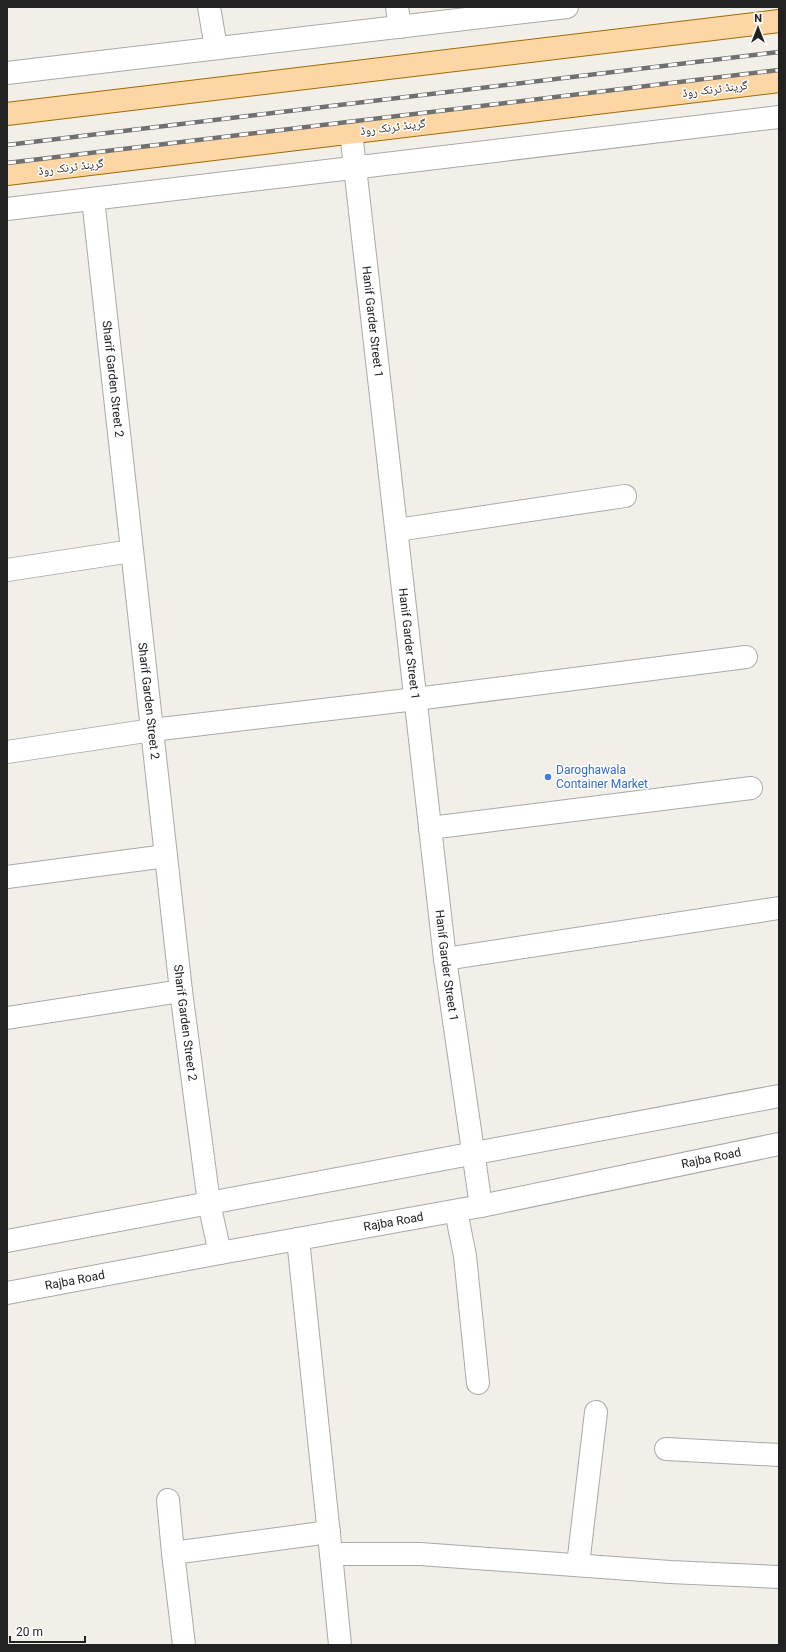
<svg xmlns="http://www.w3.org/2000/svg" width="786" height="1652" viewBox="0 0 786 1652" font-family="Roboto,'Noto Naskh Arabic',sans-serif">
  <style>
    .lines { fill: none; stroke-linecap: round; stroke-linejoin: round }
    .minor-casing { stroke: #a9a9a9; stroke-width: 24 }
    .tertiary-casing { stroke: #a9a9a9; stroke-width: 24 }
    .primary-casing { stroke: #a06b00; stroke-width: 24 }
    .minor { stroke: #fff; stroke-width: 22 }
    .tertiary { stroke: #fff; stroke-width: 22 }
    .primary { stroke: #fcd6a4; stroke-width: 22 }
    .rail-casing { stroke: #707070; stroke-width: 4.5 }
    .rail { stroke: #fff; stroke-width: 3; stroke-dasharray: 9; stroke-linecap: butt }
    .shop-dot { fill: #3f7fe0; stroke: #fff; stroke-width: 1.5 }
    .labels { text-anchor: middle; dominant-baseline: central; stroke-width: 3; stroke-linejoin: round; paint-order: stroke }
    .street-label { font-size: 12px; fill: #222; stroke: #fff }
    .shop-label { font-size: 12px; fill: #366cbe; stroke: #fff; text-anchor: start }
  </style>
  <rect width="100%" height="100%" fill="#f2efe9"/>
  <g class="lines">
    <g class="minor-casing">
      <g id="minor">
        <polyline points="209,7 216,48"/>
        <polyline points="397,7 400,27"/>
        <path id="s1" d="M93,199l88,792 28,212"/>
        <polyline points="397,530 625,496"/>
        <polyline points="7,570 132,551"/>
        <polyline points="7,752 152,730 416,699 746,657"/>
        <polyline points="430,828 751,788"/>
        <polyline points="7,877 166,856"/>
        <polyline points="445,959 779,908"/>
        <polyline points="7,1018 181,991"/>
        <polyline points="456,1211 465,1256 478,1383"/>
        <polyline points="298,1239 331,1554 420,1554 670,1572 779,1577"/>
        <polyline points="666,1449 779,1455"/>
        <polyline points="168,1500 173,1553"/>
        <polyline points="331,1554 340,1645"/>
        <polyline points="578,1565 596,1412"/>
        <polyline points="184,1645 173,1553 329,1532"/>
      </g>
    </g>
    <g class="tertiary-casing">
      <g id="tertiary">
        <polyline points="7,73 567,7"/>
        <path id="s2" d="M351,132l94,827 36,247"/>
        <polyline points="7,209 779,117"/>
        <polyline points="209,1203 220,1253"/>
        <polyline points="7,1241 779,1096"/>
        <path id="s3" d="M7,1293l213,-40 261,-47 298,-62"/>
      </g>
    </g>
    <g class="primary-casing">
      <g id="primary">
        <polyline points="7,114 779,21"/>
        <polyline points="7,174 779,81"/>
      </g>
    </g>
    <use href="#minor" class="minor"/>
    <use href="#tertiary" class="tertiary"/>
    <use href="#primary" class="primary"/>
    <g class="rail-casing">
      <g id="rail">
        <polyline points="7,145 779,52"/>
        <polyline points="7,163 779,70"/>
      </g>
    </g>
    <use href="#rail" class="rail"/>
  </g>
  <circle class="shop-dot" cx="548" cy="777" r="4"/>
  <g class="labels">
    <g class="street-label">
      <text transform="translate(715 89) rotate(-7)">گرینڈ ٹرنک روڈ</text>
      <text transform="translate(393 127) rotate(-7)">گرینڈ ٹرنک روڈ</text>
      <text transform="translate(71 167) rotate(-7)">گرینڈ ٹرنک روڈ</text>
      <text stroke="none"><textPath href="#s2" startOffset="191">Hanif Garder Street 1</textPath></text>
      <text stroke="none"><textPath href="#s1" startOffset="181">Sharif Garden Street 2</textPath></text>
      <text stroke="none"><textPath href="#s2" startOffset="515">Hanif Garder Street 1</textPath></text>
      <text stroke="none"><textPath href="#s1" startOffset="505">Sharif Garden Street 2</textPath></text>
      <text stroke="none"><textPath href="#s2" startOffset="839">Hanif Garder Street 1</textPath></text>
      <text stroke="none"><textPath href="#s1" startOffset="829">Sharif Garden Street 2</textPath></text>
      <text stroke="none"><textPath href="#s3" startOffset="717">Rajba Road</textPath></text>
      <text stroke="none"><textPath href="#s3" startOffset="393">Rajba Road</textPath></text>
      <text stroke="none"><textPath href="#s3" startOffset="69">Rajba Road</textPath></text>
    </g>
    <g class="shop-label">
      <text x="556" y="770">Daroghawala<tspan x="556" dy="14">Container Market</tspan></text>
    </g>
  </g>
  <rect width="786" height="1652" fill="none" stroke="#222222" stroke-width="16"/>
  <g transform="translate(758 28)" stroke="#ffffff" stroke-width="3" paint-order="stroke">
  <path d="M0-3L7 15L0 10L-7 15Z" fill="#222222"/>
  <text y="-6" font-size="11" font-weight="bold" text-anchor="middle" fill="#222222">N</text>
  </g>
  <path d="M10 1636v6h75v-6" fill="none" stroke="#222222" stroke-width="2"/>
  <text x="16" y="1636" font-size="12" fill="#222222" stroke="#ffffff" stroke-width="3" paint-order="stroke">20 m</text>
</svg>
